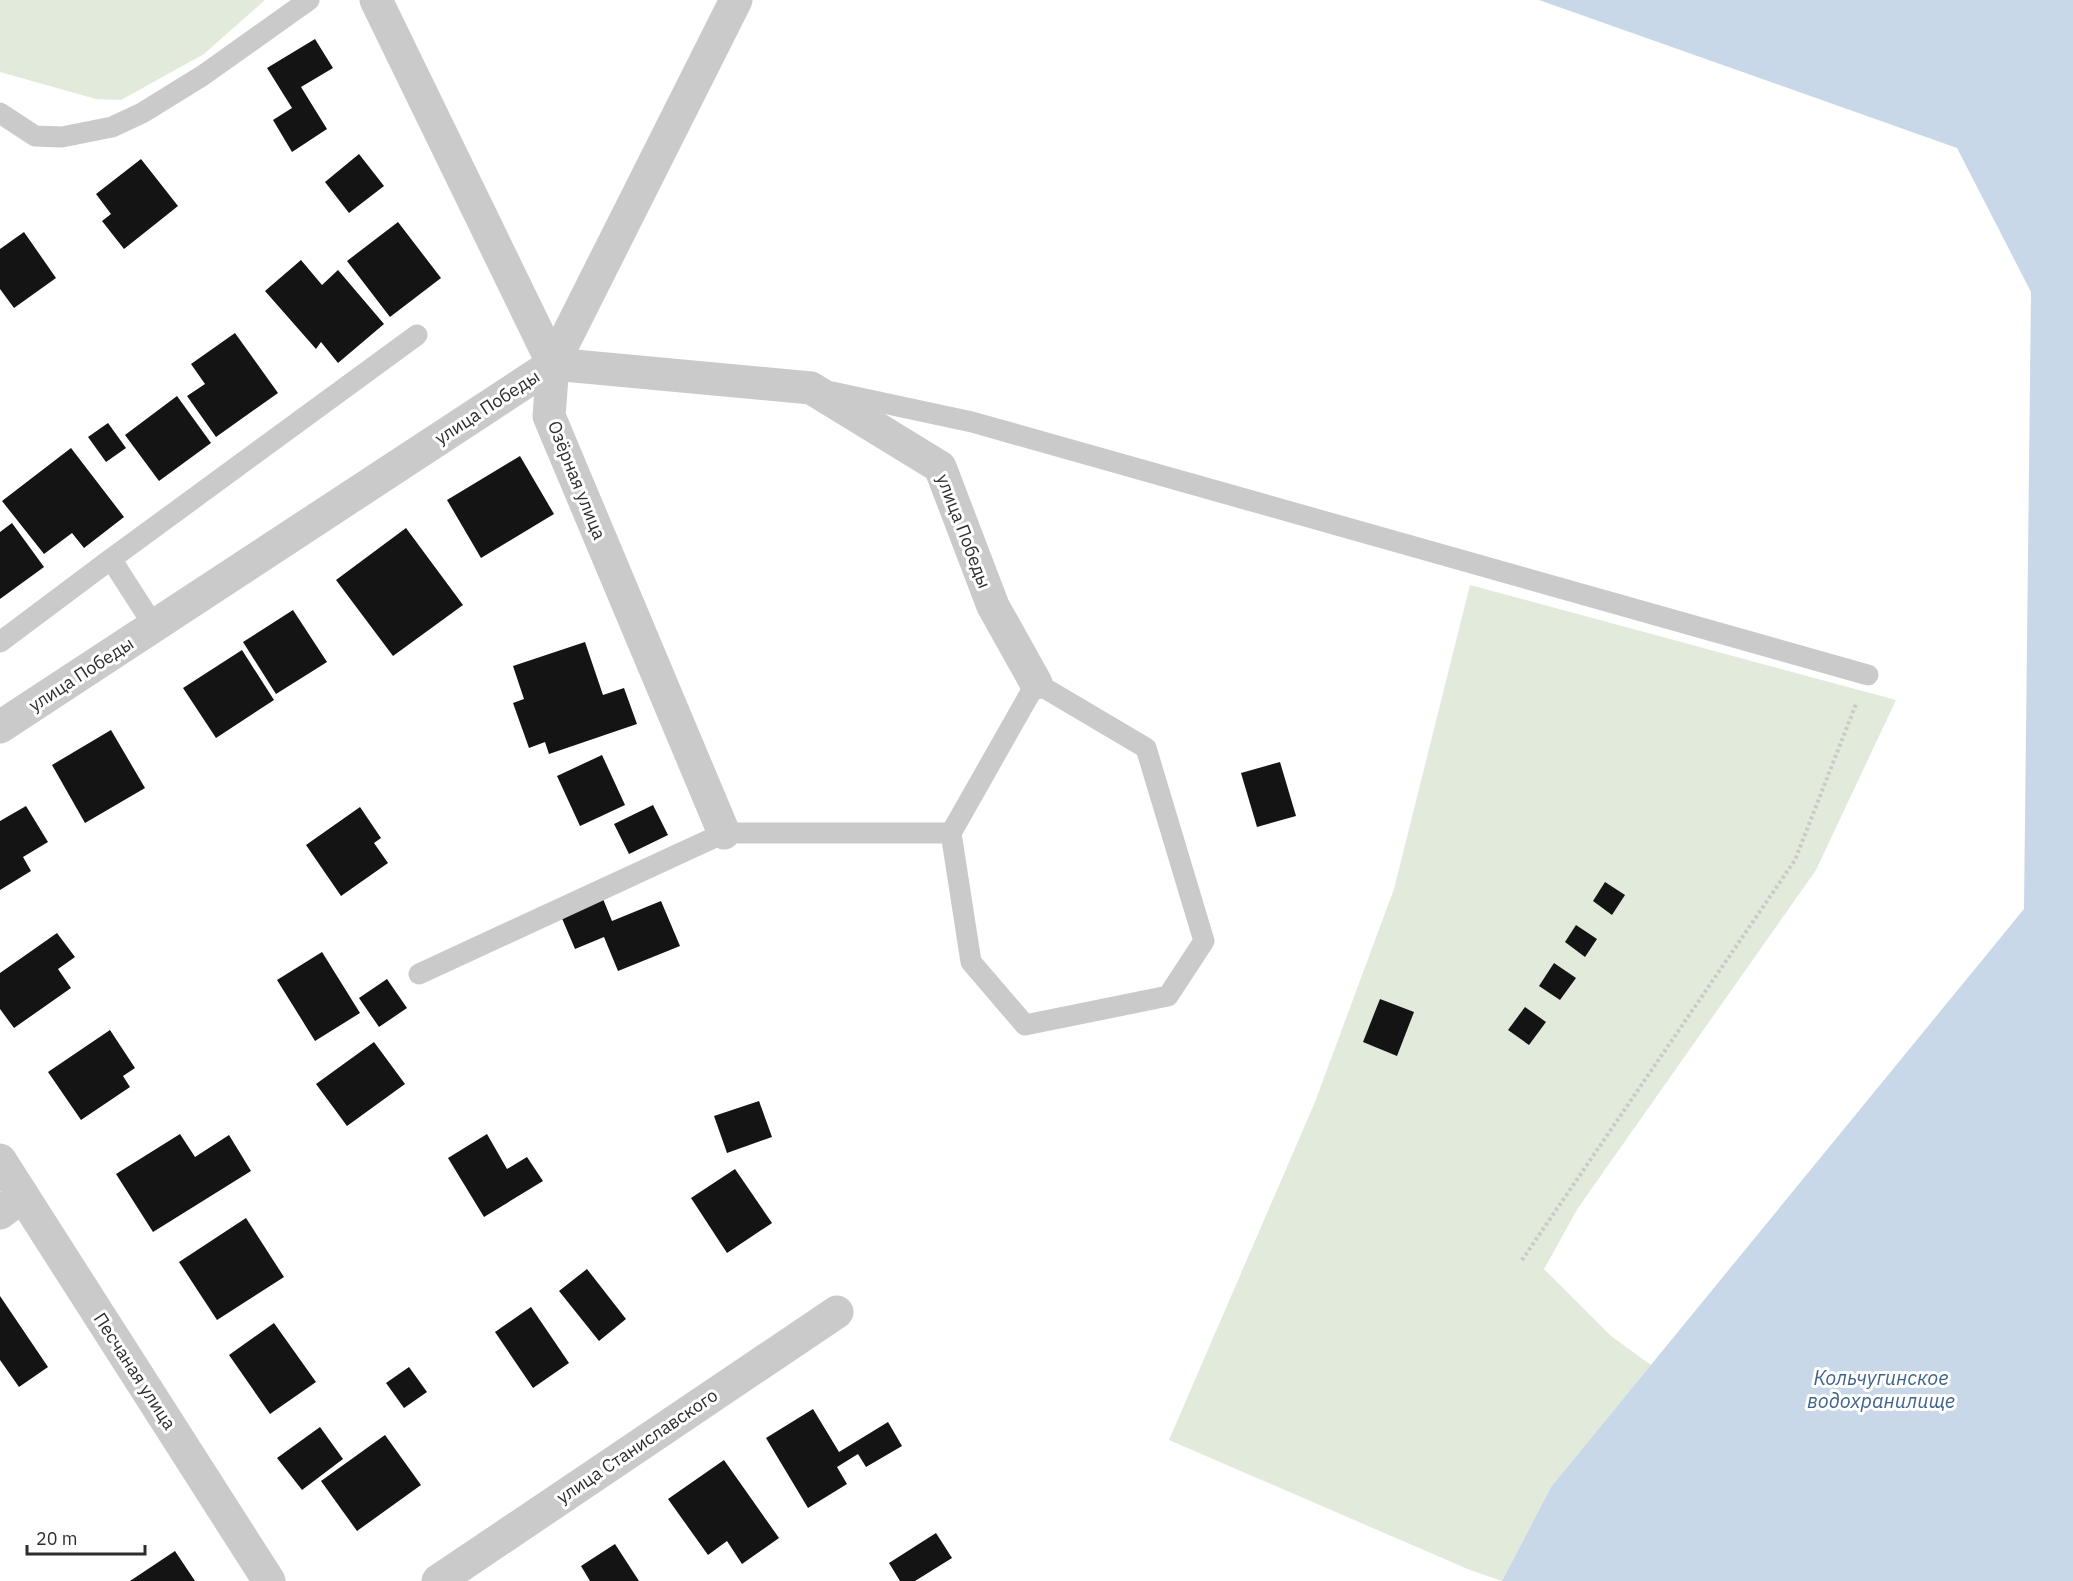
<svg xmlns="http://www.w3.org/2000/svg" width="2073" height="1581" viewBox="0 0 2073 1581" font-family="'IBM Plex Sans',sans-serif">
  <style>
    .green { fill: #e1eadb }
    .water { fill: #c8d8e9 }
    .building { fill: #141414 }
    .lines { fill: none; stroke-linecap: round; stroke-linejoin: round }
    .path { stroke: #cacaca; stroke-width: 4; stroke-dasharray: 3 3; stroke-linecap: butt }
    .service { stroke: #cacaca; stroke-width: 21 }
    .minor { stroke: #cacaca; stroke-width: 33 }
    .labels { text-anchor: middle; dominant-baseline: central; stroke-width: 6; stroke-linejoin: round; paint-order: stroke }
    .street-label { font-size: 18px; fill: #2d2d2d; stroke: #fff }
    .water-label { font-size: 20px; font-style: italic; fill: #3f638b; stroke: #fff }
  </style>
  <rect width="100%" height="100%" fill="#fff"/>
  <g class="green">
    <polygon points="0,0 265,0 204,54 121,100 96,99 0,72"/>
    <polygon points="1470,585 1896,700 1816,870 1578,1208 1544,1269 1611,1336 1651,1365 1551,1487 1502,1581 1470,1570 1169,1440 1315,1102 1394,889"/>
  </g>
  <polygon class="water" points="1539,0 2073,0 2073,1581 1502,1581 1551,1487 2024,909 2031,292 1957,148"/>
  <g class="building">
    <polygon points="315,39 333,68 301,87 327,129 292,152 273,120 292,108 267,68"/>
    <polygon points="359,154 384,186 349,213 325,182"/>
    <polygon points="141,159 178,206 124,249 102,221 111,214 96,194"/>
    <polygon points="398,222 441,278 390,317 347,261"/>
    <polygon points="24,232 56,278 14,308 0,289 0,249"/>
    <polygon points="301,260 322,285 338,270 384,324 338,363 321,342 316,349 265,291"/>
    <polygon points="235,333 278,393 216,437 187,396 205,384 191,364"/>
    <polygon points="177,396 211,443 159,481 125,435"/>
    <polygon points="108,423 126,448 106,462 88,437"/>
    <polygon points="71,448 124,517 84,548 72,533 44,554 2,501"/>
    <polygon points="520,456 554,514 481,558 447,500"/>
    <polygon points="12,523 44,567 0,599 0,532"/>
    <polygon points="406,528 463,605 393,656 336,580"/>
    <polygon points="293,610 327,662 276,694 243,642"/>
    <polygon points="585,642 603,695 624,688 637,724 549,754 545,742 529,748 513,703 524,699 513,666"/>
    <polygon points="242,650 274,700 216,738 183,688"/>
    <polygon points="111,730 145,788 85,823 52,765"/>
    <polygon points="602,755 625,805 580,826 557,776"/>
    <polygon points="1280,762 1296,816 1257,827 1241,773"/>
    <polygon points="653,805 668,835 629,854 614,824"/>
    <polygon points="26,806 48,842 23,857 31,871 0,890 0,821"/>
    <polygon points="360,807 381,838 374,843 388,863 341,896 306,845"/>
    <polygon points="1605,882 1625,895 1612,915 1593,901"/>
    <polygon points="603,899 612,921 661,901 680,946 618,971 604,937 575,949 561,916"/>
    <polygon points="1576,925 1597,939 1585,957 1565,942"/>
    <polygon points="57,933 75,957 58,969 71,988 14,1028 0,1009 0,973"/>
    <polygon points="322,952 360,1013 315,1041 277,980"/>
    <polygon points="1554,963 1576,978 1560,1000 1539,986"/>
    <polygon points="387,979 407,1008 379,1027 359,998"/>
    <polygon points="1380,999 1414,1012 1397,1056 1363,1042"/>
    <polygon points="1525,1007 1546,1022 1529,1045 1508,1030"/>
    <polygon points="110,1030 135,1068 123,1076 130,1087 81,1120 48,1072"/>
    <polygon points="374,1042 405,1084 347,1126 316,1084"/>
    <polygon points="759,1101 772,1137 727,1153 714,1116"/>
    <polygon points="180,1134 195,1157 229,1135 251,1171 153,1232 116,1174"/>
    <polygon points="487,1134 507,1169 527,1157 543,1181 484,1217 448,1158"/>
    <polygon points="735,1169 772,1223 727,1253 691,1198"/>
    <polygon points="246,1218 284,1277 217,1320 179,1262"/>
    <polygon points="587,1269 626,1319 599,1341 559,1291"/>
    <polygon points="0,1296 48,1367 19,1387 0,1360"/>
    <polygon points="531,1307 569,1363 533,1388 495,1332"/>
    <polygon points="274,1323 316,1382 270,1414 229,1355"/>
    <polygon points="409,1367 427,1392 404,1408 386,1383"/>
    <polygon points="813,1409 839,1452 888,1422 902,1446 866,1467 858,1454 837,1467 847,1484 808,1508 766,1438"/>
    <polygon points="320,1427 343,1459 302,1490 277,1458"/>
    <polygon points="385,1435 421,1485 357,1531 321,1481"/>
    <polygon points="724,1460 779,1538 742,1564 727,1541 708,1555 668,1499"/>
    <polygon points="936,1533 952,1558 915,1581 900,1581 889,1563"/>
    <polygon points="615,1544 639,1581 590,1581 581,1566"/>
    <polygon points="175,1551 195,1581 130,1581"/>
  </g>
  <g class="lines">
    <polyline class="path" points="1522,1260 1795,860 1856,704"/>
    <g class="service">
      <polyline points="0,113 35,136 62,137 112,127 142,113 202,76 309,0"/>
      <polyline points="832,392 972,422 1868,675"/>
      <polyline points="111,559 417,335"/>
      <polyline points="0,642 111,559 154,626"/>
      <polygon points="1036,683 1146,748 1204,941 1168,996 1025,1025 971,962 951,833"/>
      <polyline points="419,974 724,833 951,833"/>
    </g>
    <g class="minor">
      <polyline points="376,0 553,364 549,416 724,833"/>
      <polyline points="553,364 736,0"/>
      <polyline points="0,727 553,364 811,388 940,467 993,606 1036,683"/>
      <polyline points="0,1160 269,1581"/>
      <polyline points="0,1213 23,1196"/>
      <polyline points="438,1581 837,1312"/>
    </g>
  </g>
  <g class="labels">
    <g class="street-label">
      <text transform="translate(487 407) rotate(-33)">улица Победы</text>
      <text transform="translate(577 480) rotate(68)">Озёрная улица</text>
      <text transform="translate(964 531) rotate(69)">улица Победы</text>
      <text transform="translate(81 674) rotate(-33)">улица Победы</text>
      <text transform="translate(135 1371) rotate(57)">Песчаная улица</text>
      <text transform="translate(637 1446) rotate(-34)">улица Станиславского</text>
    </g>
    <g class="water-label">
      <text x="1881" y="1377">Кольчугинское<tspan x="1881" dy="23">водохранилище</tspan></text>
    </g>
  </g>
  <path d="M27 1545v9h118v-9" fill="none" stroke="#2d2d2d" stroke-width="3"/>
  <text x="36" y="1545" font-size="18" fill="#2d2d2d" stroke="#ffffff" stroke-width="4.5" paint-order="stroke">20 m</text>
</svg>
